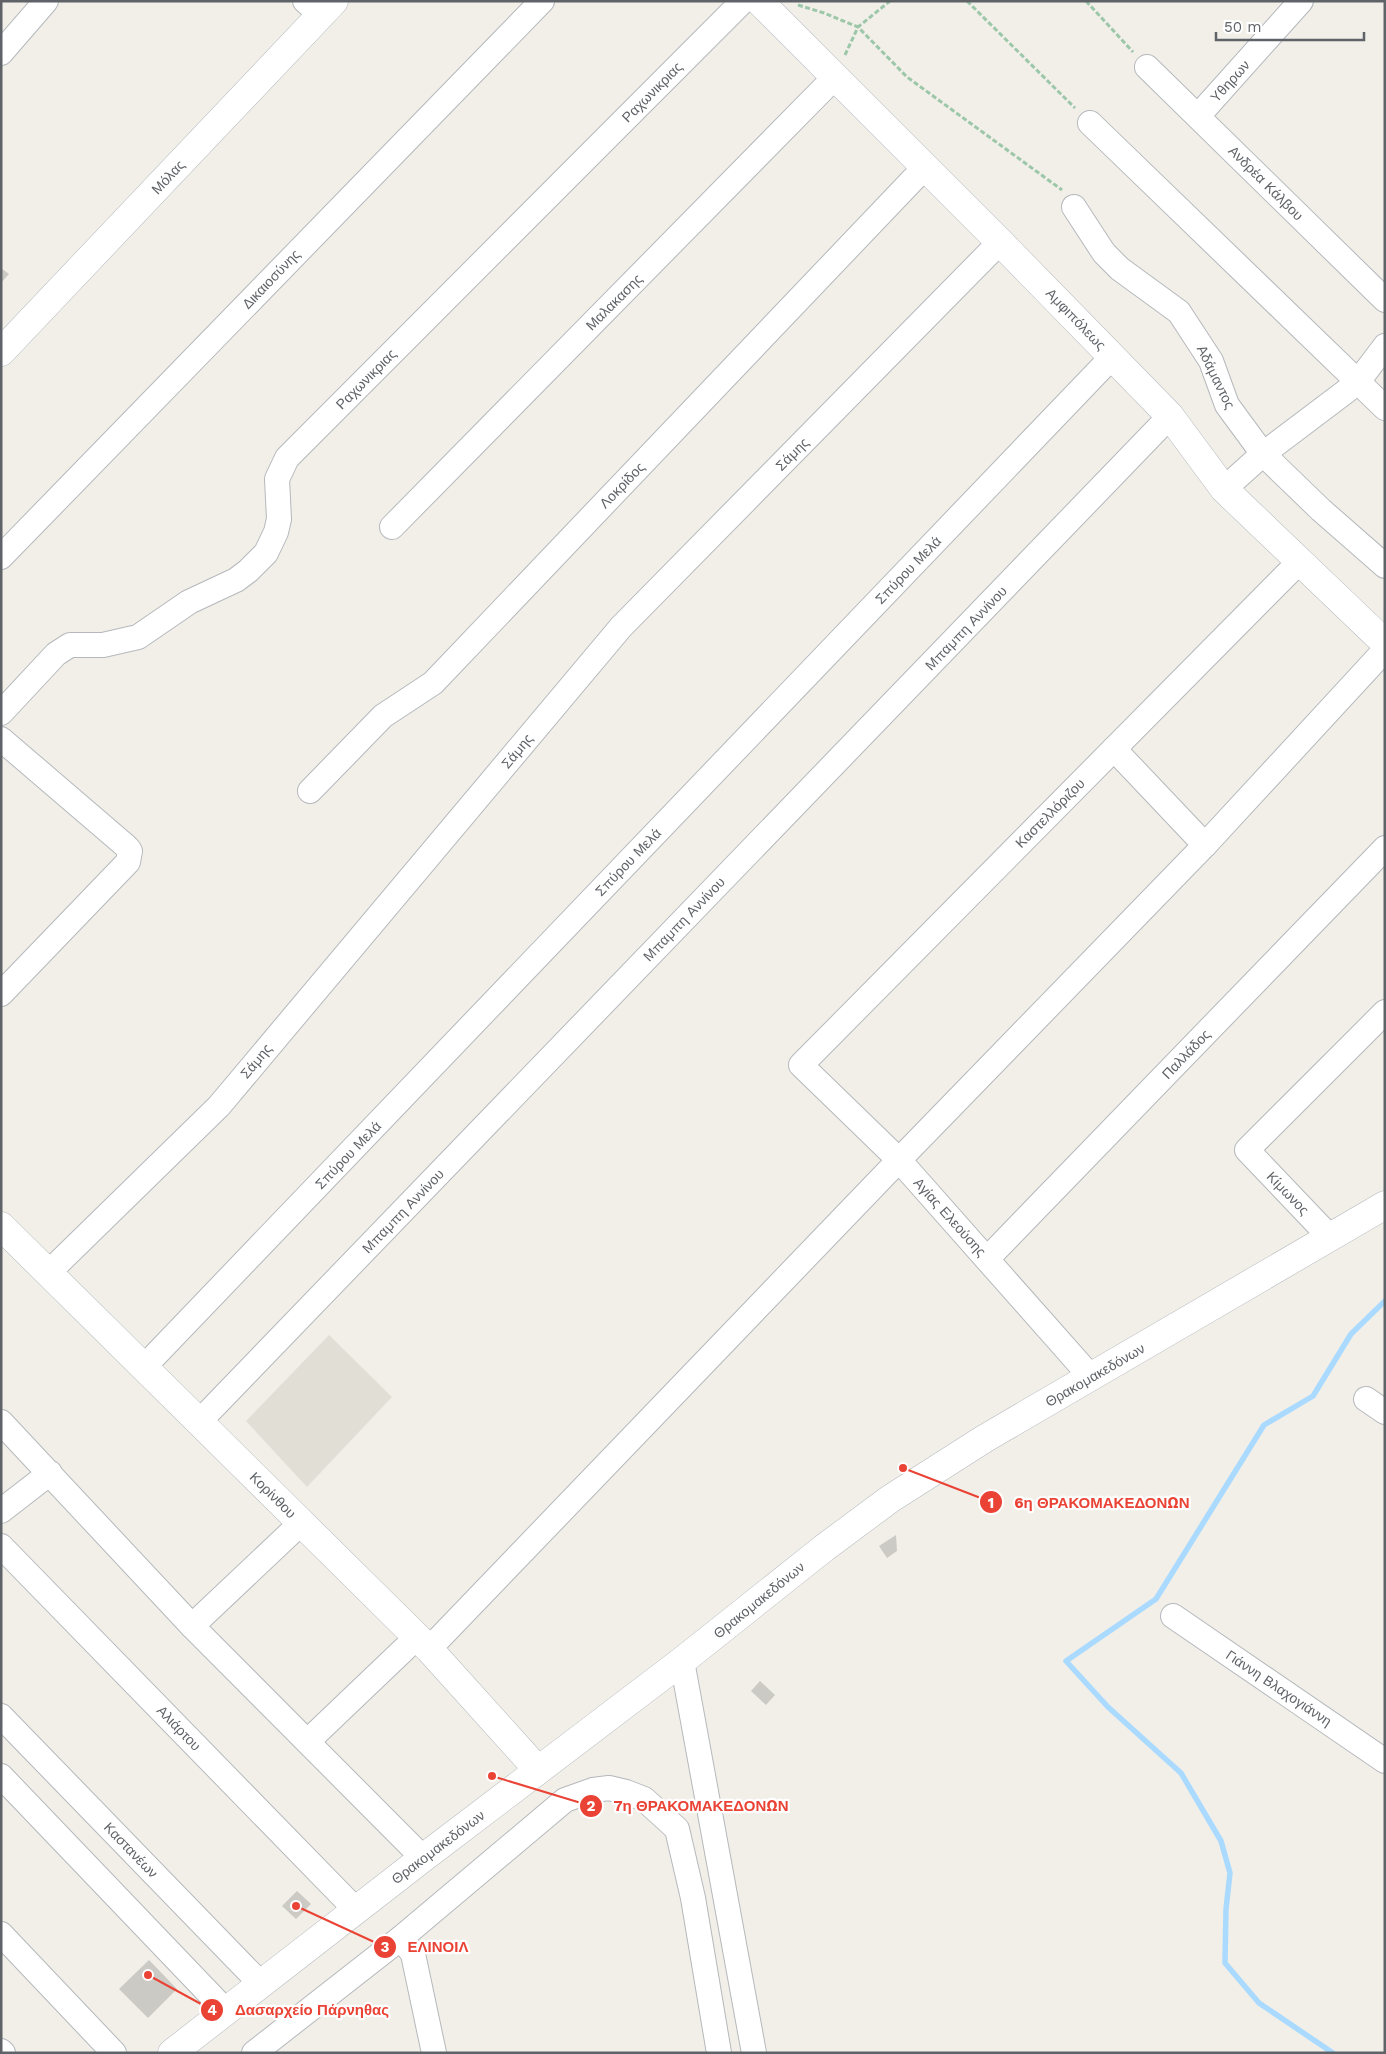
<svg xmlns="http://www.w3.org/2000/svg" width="1386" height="2054" viewBox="0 0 1386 2054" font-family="'Work Sans',sans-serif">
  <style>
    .education { fill: #e1ded6 }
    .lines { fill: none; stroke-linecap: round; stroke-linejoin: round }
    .stream { stroke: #aadaff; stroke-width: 5.5 }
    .building { fill: #cccac5 }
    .street-casing { stroke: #b5b8bc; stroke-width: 26 }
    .secondary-casing { stroke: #b6babf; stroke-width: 29 }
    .path { stroke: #9cc7a9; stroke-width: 3; stroke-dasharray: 5 2.5; stroke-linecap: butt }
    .street { stroke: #fff; stroke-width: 24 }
    .secondary { stroke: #fff; stroke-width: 28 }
    .labels { text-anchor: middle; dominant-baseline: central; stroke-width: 4.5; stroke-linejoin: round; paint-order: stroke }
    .street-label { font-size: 14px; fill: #5f6368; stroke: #fff }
    .leader { fill: none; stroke: #ea4335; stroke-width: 2 }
    .callout-dot { fill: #ea4335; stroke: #fff; stroke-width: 2 }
    .mark-label { font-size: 15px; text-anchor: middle; font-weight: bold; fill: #fff }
    .callout-label { font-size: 15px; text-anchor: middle; font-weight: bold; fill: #ea4335; stroke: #fff; stroke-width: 4.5; stroke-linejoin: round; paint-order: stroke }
  </style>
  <rect width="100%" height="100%" fill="#f1efe8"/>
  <polygon class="education" points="329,1335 392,1397 307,1487 246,1421"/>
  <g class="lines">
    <polyline class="stream" points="1333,2053 1259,2003 1225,1963 1226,1909 1230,1873 1221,1841 1181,1773 1108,1707 1066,1661 1156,1599 1264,1425 1313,1396 1351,1334 1385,1301"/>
  </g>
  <g class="building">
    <polygon points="1,268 9,274 1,283"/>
    <polygon points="896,1535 897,1551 887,1558 879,1546"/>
    <polygon points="760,1681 775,1695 766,1705 751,1691"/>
    <polygon points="297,1891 311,1904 296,1919 282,1906"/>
    <polygon points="149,1960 177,1989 148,2018 119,1989"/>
  </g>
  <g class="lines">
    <g class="street-casing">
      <g id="street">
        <polyline points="305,1 321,15"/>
        <polyline points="1,53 46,1"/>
        <polyline points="1147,67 1385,300"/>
        <polyline points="1198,116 1301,1"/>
        <polyline points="1090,123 1385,408"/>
        <polyline points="1074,207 1104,253 1120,269 1179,312 1211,361 1227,405 1263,454 1321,510 1385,566"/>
        <polyline points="1224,489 1263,454 1357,383 1385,346"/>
        <polyline points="392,527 835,77"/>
        <polyline points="1,557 542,1"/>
        <polyline points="1,713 56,654 70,645 103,645 138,637 189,602 236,580 248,571 266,553 276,532 279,519 277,479 287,458 743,1"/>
        <polyline points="1,739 127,847 130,851 128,862 1,994"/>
        <polyline points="1114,749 1205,845"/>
        <polyline points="310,791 383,716 433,683 924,168"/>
        <polyline points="1329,1236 1247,1150 1385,1012"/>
        <polyline points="987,1259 1385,848"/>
        <polyline points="48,1273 219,1106 621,627 1000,242"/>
        <polyline points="143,1368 1112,357"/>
        <polyline points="1091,1377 899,1160 801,1065 1299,562"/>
        <polyline points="1366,1399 1385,1412"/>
        <polyline points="1,1422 192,1626 423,1858"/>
        <polyline points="199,1422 1170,416"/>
        <polyline points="1,1511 50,1473"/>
        <polyline points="1,1546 356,1910"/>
        <polyline points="1173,1616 1385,1761"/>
        <polyline points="192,1626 301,1523"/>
        <polyline points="429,1649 899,1160 1205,845 1385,650"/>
        <polyline points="682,1661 754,2053"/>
        <polyline points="1,1716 260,1983"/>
        <polyline points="308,1741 417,1637"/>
        <polyline points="1,1776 225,2010"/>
        <polyline points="1,1934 114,2053"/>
        <polyline points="401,1938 413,1954 434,2053"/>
        <polyline points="1,2051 3,2053"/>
        <polyline points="254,2053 401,1938 565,1800 593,1790 609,1788 626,1792 644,1799 677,1829 693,1898 719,2053"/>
      </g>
    </g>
    <g class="secondary-casing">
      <g id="secondary">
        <polyline points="759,1 1000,242 1170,416 1224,489 1385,643"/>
        <polyline points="1,352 334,1"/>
        <polyline points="1,1226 429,1649 538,1770"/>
        <polyline points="172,2053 423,1858 682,1661 824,1548 890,1499 984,1439 1385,1205"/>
      </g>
    </g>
    <g class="path">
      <polyline points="967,1 1075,108"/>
      <polyline points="1086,1 1133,52"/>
      <polyline points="798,5 824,13 858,27 907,77 1062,190"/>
      <polyline points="845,55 858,27 890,1"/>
    </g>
    <use href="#street" class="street"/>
    <use href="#secondary" class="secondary"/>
  </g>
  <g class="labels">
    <g class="street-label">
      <text transform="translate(1230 81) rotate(-48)">Υθηρων</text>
      <text transform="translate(652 92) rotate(-45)">Ραχωνικριας</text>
      <text transform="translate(168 177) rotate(-47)">Μόλας</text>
      <text transform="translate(1266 183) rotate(45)">Ανδρέα Κάλβου</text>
      <text transform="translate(271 279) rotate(-46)">Δικαιοσύνης</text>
      <text transform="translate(614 302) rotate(-45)">Μαλακασης</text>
      <text transform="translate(1076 319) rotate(46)">Αμφιπόλεως</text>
      <text transform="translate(1216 377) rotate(64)">Αδάμαντος</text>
      <text transform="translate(366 379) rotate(-45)">Ραχωνικριας</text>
      <text transform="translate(792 454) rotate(-45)">Σάμης</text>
      <text transform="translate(622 485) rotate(-46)">Λοκρίδος</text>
      <text transform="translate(908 570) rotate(-46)">Σπύρου Μελά</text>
      <text transform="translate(966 628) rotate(-46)">Μπαμπη Αννίνου</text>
      <text transform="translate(517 751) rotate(-50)">Σάμης</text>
      <text transform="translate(1050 813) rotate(-45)">Καστελλόριζου</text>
      <text transform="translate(628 862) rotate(-46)">Σπύρου Μελά</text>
      <text transform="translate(684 919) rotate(-46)">Μπαμπη Αννίνου</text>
      <text transform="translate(1186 1054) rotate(-46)">Παλλάδος</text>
      <text transform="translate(256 1061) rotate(-50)">Σάμης</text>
      <text transform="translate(348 1155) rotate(-46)">Σπύρου Μελά</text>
      <text transform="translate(1288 1193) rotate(46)">Κίμωνος</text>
      <text transform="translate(403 1211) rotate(-46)">Μπαμπη Αννίνου</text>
      <text transform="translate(950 1217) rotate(48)">Αγίας Ελεούσης</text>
      <text transform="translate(1095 1375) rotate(-30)">Θρακομακεδόνων</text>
      <text transform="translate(273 1495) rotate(45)">Κορίνθου</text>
      <text transform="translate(759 1600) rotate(-39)">Θρακομακεδόνων</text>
      <text transform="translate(1279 1688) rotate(34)">Γιάννη Βλαχογιάννη</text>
      <text transform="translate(179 1728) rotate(46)">Αλιάρτου</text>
      <text transform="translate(438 1847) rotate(-37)">Θρακομακεδόνων</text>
      <text transform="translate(131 1850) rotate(46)">Καστανέων</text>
    </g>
  </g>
  <path class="leader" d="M903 1468L991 1502M492 1776L591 1806M296 1906L385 1947M148 1975L212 2010"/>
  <g class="callout-dot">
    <circle cx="903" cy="1468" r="5"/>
    <circle cx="492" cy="1776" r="5"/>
    <circle cx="296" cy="1906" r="5"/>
    <circle cx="148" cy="1975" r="5"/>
    <circle cx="991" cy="1502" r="12"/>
    <circle cx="591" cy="1806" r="12"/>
    <circle cx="385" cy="1947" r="12"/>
    <circle cx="212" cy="2010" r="12"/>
  </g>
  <g class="mark-label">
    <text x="991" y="1508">1</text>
    <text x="591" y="1811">2</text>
    <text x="385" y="1952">3</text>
    <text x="212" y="2015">4</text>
  </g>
  <g class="callout-label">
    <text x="1102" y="1508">6η ΘΡΑΚΟΜΑΚΕΔΟΝΩΝ</text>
    <text x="701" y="1811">7η ΘΡΑΚΟΜΑΚΕΔΟΝΩΝ</text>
    <text x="438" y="1952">ΕΛΙΝΟΙΛ</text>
    <text x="312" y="2015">Δασαρχείο Πάρνηθας</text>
  </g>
  <rect width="1386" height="2054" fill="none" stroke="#5f6368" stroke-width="5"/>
  <path d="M1216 32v8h148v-8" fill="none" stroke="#5f6368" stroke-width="2.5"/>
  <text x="1224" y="32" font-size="15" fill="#5f6368" stroke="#ffffff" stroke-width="4" paint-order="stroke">50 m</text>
</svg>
